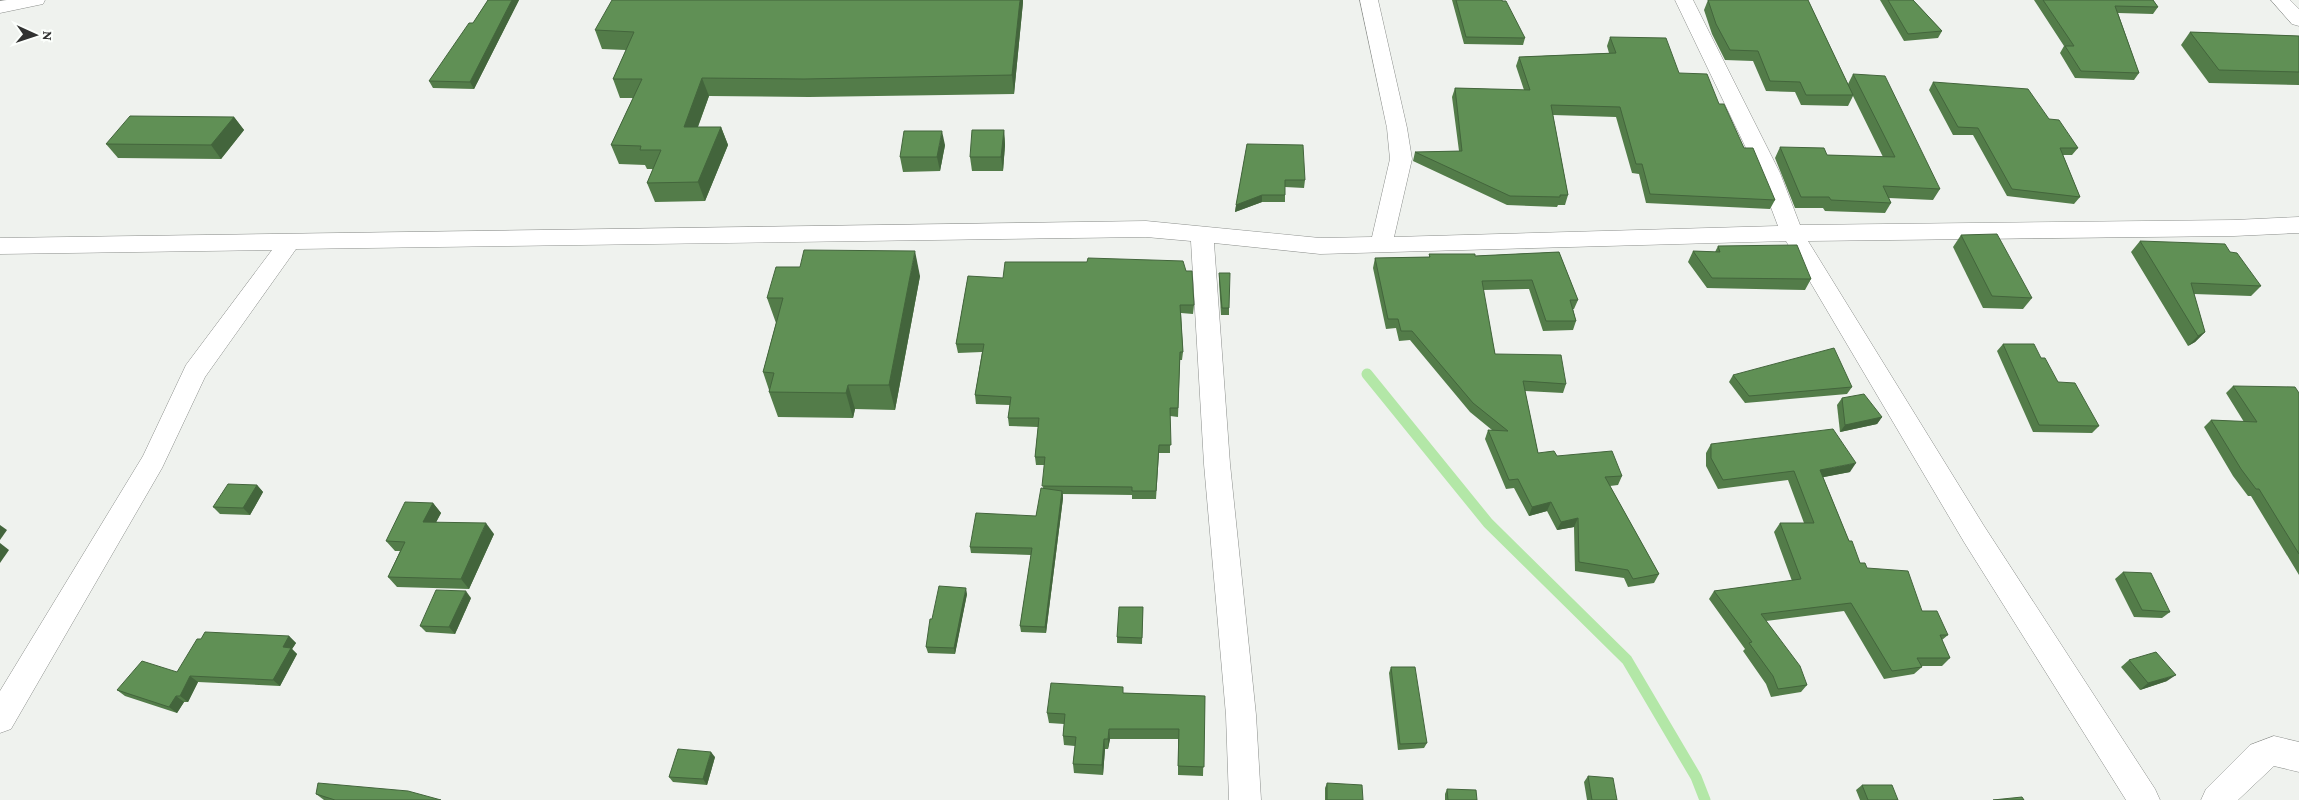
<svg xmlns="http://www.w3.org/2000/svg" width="2299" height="800" viewBox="0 0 2299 800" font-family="'Crimson Pro',serif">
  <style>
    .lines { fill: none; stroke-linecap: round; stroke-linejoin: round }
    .stream { stroke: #b3e7a7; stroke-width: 11 }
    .minor-casing { stroke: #8b8e8b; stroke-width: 1 }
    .minor { fill: #fff; fill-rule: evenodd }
    .wall { fill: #537c49 }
    .shaded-wall { fill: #43653c }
    .building { fill: #609055; stroke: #43653c }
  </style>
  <rect width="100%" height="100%" fill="#eff2ee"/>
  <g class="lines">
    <polyline class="stream" points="1367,374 1488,523 1627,660 1696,777 1705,800"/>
    <g class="minor-casing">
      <g id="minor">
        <polygon points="7,0 45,0 43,4 0,13 0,1"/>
        <polygon points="1360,0 1378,0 1407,128 1412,159 1394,237 1778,226 1758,173 1675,0 1693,0 1780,173 1800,225 2234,220 2299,217 2299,233 2234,236 1808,241 1984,526 2155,789 2160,800 2126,800 1964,542 1786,241 1320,254 1214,243 1230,464 1256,715 1261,800 1229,800 1226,715 1204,464 1191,241 1146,237 296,249 205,377 162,468 11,729 0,733 0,691 143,456 186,365 272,250 0,254 0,238 1146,221 1320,238 1372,237 1390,159 1387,128"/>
        <polygon points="2271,0 2290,0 2299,9 2299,26 2292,24"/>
        <polygon points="2274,736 2299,742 2299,772 2274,766 2238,800 2201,800 2206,789 2250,745"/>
      </g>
    </g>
    <use href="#minor" class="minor"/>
  </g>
  <g class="wall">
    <polygon points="488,0 519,0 474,89 433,88 429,81 473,23"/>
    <polygon points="1452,0 1502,0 1525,38 1523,45 1464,44"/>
    <polygon points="1708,0 1808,0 1848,84 1853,74 1940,189 1933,200 1889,198 1891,203 1885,213 1825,211 1823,208 1795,208 1775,158 1780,147 1827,155 1883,157 1853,96 1848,106 1801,105 1795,92 1766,91 1753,61 1725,60 1712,34 1704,10"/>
    <polygon points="1880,0 1913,0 1942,31 1938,38 1904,41"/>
    <polygon points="2034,0 2153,0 2158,7 2153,14 2118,13 2139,73 2134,80 2075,78 2060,53 2064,46"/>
    <polygon points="1023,2 1014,94 809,97 709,96 698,127 721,127 728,145 705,201 655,202 647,183 653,169 647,169 645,165 619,164 611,145 633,98 620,98 613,79 626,50 602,49 595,30"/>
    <polygon points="2190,32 2299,36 2299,85 2209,83 2181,45"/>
    <polygon points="1610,37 1679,73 1719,104 1744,148 1775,200 1770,209 1646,203 1639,174 1632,173 1616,117 1553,115 1568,195 1565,205 1558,205 1557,207 1507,205 1413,161 1415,152 1459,151 1452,97 1455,88 1524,90 1516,66 1519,57 1609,53 1607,46"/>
    <polygon points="1933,82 2049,119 2078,148 2072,155 2063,155 2080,197 2074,204 2007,196 1973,135 1953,135 1929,90"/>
    <polygon points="234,117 244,130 221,159 118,158 106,144"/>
    <polygon points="1004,130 1005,145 1003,171 972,171 970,157"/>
    <polygon points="1247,144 1305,180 1304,188 1285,187 1285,202 1262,202 1235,212"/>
    <polygon points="945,145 940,171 903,172 900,157"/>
    <polygon points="1961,235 2032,298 2023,309 1983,308 1953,247"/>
    <polygon points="2140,241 2230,252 2261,286 2251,296 2194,294 2205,332 2195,342 2188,346 2131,252"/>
    <polygon points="1718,246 1811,279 1805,290 1707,288 1688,262 1693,251 1715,252"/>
    <polygon points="1559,252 1578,300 1574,309 1573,309 1576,321 1573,330 1543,331 1529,289 1483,290 1495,354 1566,384 1563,393 1525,391 1538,453 1557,456 1622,476 1618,485 1610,486 1659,574 1654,583 1628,587 1624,578 1575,571 1574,527 1557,530 1547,511 1529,516 1514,488 1506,489 1485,439 1488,430 1492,430 1470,412 1410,340 1399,341 1396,328 1386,329 1373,268 1375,258 1429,257 1429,254 1475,256"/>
    <polygon points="800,267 920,276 895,410 855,409 853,418 778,417 769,392 769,390 763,372 776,323 767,298"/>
    <polygon points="1219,273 1229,308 1229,315 1221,315 1219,281"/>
    <polygon points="968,276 1194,305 1193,314 1181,313 1183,352 1182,360 1180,360 1178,417 1170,416 1170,453 1159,453 1156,499 1132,499 1132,495 1063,494 1063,498 1046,633 1021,632 1020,626 1031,555 971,553 970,547 1036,516 1043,488 1045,465 1036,465 1035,457 1038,427 1009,426 1008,418 1010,405 976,404 975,395 982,352 958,353 956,344"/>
    <polygon points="2003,344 2041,358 2058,382 2099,426 2092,433 2033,432 1997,351"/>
    <polygon points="1733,375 1852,387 1847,394 1745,403 1729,382"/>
    <polygon points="2233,386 2299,393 2299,575 2251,496 2248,496 2233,476 2204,427 2211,420 2244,422 2226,393"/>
    <polygon points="1842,398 1882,417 1877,424 1840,432 1837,405"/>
    <polygon points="1711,444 1850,472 1823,477 1849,541 1860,563 1922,611 1948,635 1942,640 1950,658 1942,666 1922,666 1922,667 1914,674 1884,679 1844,611 1766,621 1807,685 1801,692 1771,697 1766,684 1743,651 1745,649 1709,599 1714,591 1792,581 1774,532 1780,523 1804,523 1788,480 1718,489 1706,466 1706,453"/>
    <polygon points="257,485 263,492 250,515 220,514 213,507"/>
    <polygon points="433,503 441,513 436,522 494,534 469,589 397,587 388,577 400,551 395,551 386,541"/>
    <polygon points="2123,572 2170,612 2162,618 2134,617 2115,579"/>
    <polygon points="967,594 955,654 928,653 926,647 932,619"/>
    <polygon points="471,598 455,634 426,632 420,626"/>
    <polygon points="1143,607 1142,644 1117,643 1117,637"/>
    <polygon points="289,636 296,643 292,649 297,654 280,686 198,682 188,702 184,702 177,713 125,696 117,690 177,672"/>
    <polygon points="2129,660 2167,681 2140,690 2121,667"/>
    <polygon points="1391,667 1427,743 1424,748 1398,750 1389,673"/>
    <polygon points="1123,693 1205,696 1203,776 1178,775 1178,739 1110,739 1108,749 1105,749 1103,775 1074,773 1073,764 1075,746 1064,745 1063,736 1064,724 1049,723 1047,713"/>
    <polygon points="715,757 707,785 673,782 669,777"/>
    <polygon points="1588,776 1617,800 1587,800 1584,782"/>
    <polygon points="1327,783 1363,800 1325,800 1325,788"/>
    <polygon points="1862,785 1898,800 1860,800 1856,790"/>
    <polygon points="1447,789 1477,800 1445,800 1445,794"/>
    <polygon points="316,794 441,800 324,800"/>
  </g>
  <g class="shaded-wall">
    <polygon points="512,0 519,0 474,89 470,82"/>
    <polygon points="1020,0 1023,0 1023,2 1014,94 1012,75"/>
    <polygon points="702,78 709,96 691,145 684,127"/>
    <polygon points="234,117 244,130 221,159 211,145"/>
    <polygon points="721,127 728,145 705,201 698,182"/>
    <polygon points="1004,130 1005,145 1003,171 1001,157"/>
    <polygon points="942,131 945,145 940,171 937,157"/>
    <polygon points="1262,195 1262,202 1235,212 1236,205"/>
    <polygon points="915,251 920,276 895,410 889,385"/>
    <polygon points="2205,332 2195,342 2188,346 2198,336"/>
    <polygon points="848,385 855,409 853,418 846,393"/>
    <polygon points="1882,417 1877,424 1840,432 1845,425"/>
    <polygon points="1856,463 1850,472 1814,479 1820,470"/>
    <polygon points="257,485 263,492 250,515 243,508"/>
    <polygon points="1062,491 1063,498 1046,633 1045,627"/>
    <polygon points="1551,502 1547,511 1529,516 1532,507"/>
    <polygon points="433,503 441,513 431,532 423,522"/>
    <polygon points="1578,518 1574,527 1557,530 1561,522"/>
    <polygon points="486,523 494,534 469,589 461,579"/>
    <polygon points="0,525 7,530 0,540"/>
    <polygon points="0,543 9,550 0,563"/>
    <polygon points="966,588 967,594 955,654 954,648"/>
    <polygon points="466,591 471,598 455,634 449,627"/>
    <polygon points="289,636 296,643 292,649 297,654 280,686 273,680 283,647"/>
    <polygon points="2176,675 2167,681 2140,690 2148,683"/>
    <polygon points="190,676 198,682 188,702 180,696"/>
    <polygon points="176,696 184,702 177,713 169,707"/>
    <polygon points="1109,729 1110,739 1108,749 1108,739"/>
    <polygon points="1104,739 1105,749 1103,775 1102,765"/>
    <polygon points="711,752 715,757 707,785 703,779"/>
  </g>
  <g class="building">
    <polygon points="488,0 512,0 470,82 429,81 469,23 473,23"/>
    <polygon points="612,0 1020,0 1012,75 804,79 702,78 684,127 721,127 698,182 647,183 661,150 640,150 641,146 611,145 642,79 613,79 634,32 595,30"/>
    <polygon points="1456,0 1502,0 1502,1 1506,1 1525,38 1466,37"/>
    <polygon points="1708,0 1808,0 1853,95 1806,95 1800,82 1770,81 1758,51 1730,50 1716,24"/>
    <polygon points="1888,0 1913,0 1942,31 1908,34"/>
    <polygon points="2043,0 2153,0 2158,7 2115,6 2139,73 2081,71 2065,46 2074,46"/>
    <polygon points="2190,32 2299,36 2299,72 2219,70"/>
    <polygon points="1610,37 1666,38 1679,73 1707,74 1719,104 1724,104 1744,148 1753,148 1775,200 1650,194 1642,164 1636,164 1620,107 1551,105 1568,195 1560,195 1560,197 1510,196 1415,152 1462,151 1455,88 1530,90 1519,57 1616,53"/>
    <polygon points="1853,74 1885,76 1940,189 1883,186 1891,203 1831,200 1829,197 1801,197 1780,147 1824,148 1827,155 1895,157"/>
    <polygon points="1933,82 2028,89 2049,119 2059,120 2078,148 2060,148 2080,197 2012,189 1978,128 1958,127"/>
    <polygon points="130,116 234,117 211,145 106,144"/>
    <polygon points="972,130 1004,130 1001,157 970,157"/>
    <polygon points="904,131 942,131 937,157 900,157"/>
    <polygon points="1247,144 1303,145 1305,180 1285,180 1285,195 1262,195 1236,205"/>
    <polygon points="1997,234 2032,298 1992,296 1961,235"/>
    <polygon points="2140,241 2225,244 2230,252 2237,253 2261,286 2191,283 2205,332 2198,336"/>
    <polygon points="1797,245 1811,279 1712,278 1693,251 1720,252 1718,246"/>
    <polygon points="804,250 915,251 889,385 848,385 846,393 769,392 774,373 763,372 783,298 767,298 776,267 800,267"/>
    <polygon points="1559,252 1578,300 1570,300 1576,321 1546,321 1532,280 1482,281 1495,354 1561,355 1566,384 1523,381 1538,453 1554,451 1557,456 1612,451 1622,476 1605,477 1659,574 1633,579 1628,570 1579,562 1578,518 1561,522 1551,502 1532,507 1518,479 1509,480 1488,430 1508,431 1473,403 1412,331 1401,331 1398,319 1388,319 1375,258 1430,257 1429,254 1475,254 1475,256"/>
    <polygon points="1088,258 1183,261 1186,271 1192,271 1194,305 1180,305 1183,352 1180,352 1178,408 1170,408 1171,445 1159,445 1156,491 1132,491 1132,487 1042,486 1045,457 1035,457 1039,418 1008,418 1011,397 975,395 984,344 956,344 968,276 1003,278 1005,262 1087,262"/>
    <polygon points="1219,273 1230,273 1229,308 1222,308"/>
    <polygon points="2003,344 2034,344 2041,358 2045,358 2058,382 2075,383 2099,426 2039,425"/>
    <polygon points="1834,348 1852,387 1749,396 1733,375"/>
    <polygon points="2233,386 2295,387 2299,393 2299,554 2259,489 2256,489 2241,469 2211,420 2257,422"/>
    <polygon points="1864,394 1882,417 1845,425 1842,398"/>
    <polygon points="1833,429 1856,463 1820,470 1849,541 1852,541 1860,563 1865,563 1867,568 1908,571 1922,611 1937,611 1948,635 1940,635 1950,658 1917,658 1922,667 1892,671 1851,603 1761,614 1800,666 1807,685 1778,689 1773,676 1749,643 1752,642 1714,591 1801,579 1780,523 1814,523 1794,471 1723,480 1711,458 1711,444"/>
    <polygon points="228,484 257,485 243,508 213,507"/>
    <polygon points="1041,488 1062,491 1045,627 1020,626 1032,548 970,547 976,513 1036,516"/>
    <polygon points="405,502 433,503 423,522 486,523 461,579 388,577 405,542 386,541"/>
    <polygon points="2123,572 2151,573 2170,612 2142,610"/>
    <polygon points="939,586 966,588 954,648 926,647 930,619 932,619"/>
    <polygon points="436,590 466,591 449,627 420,626"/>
    <polygon points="1119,607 1143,607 1142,638 1117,637"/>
    <polygon points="205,632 289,636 283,647 291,648 273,680 190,676 180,696 176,696 169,707 117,690 142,661 177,672 197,639 201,639"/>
    <polygon points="2156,652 2176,675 2148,683 2129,660"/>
    <polygon points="1391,667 1415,667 1427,743 1400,744"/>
    <polygon points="1051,683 1123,687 1123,693 1205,696 1204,767 1178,766 1179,729 1109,729 1108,739 1104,739 1102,765 1073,764 1076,737 1063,736 1065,714 1047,713"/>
    <polygon points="678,749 711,752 703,779 669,777"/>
    <polygon points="1588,776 1613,778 1617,800 1592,800"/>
    <polygon points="318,783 408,791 441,800 335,800 316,794"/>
    <polygon points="1327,783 1362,785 1363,800 1327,800"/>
    <polygon points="1862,785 1892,785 1898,800 1868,800"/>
    <polygon points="1447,789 1476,790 1477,800 1448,800"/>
    <polygon points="2022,797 2024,800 1993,800"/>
  </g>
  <g transform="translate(35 35) rotate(93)" stroke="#fcfffc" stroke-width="4" paint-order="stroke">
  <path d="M0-4L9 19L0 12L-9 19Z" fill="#313231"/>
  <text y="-8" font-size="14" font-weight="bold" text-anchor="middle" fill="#313231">N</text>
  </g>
</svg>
